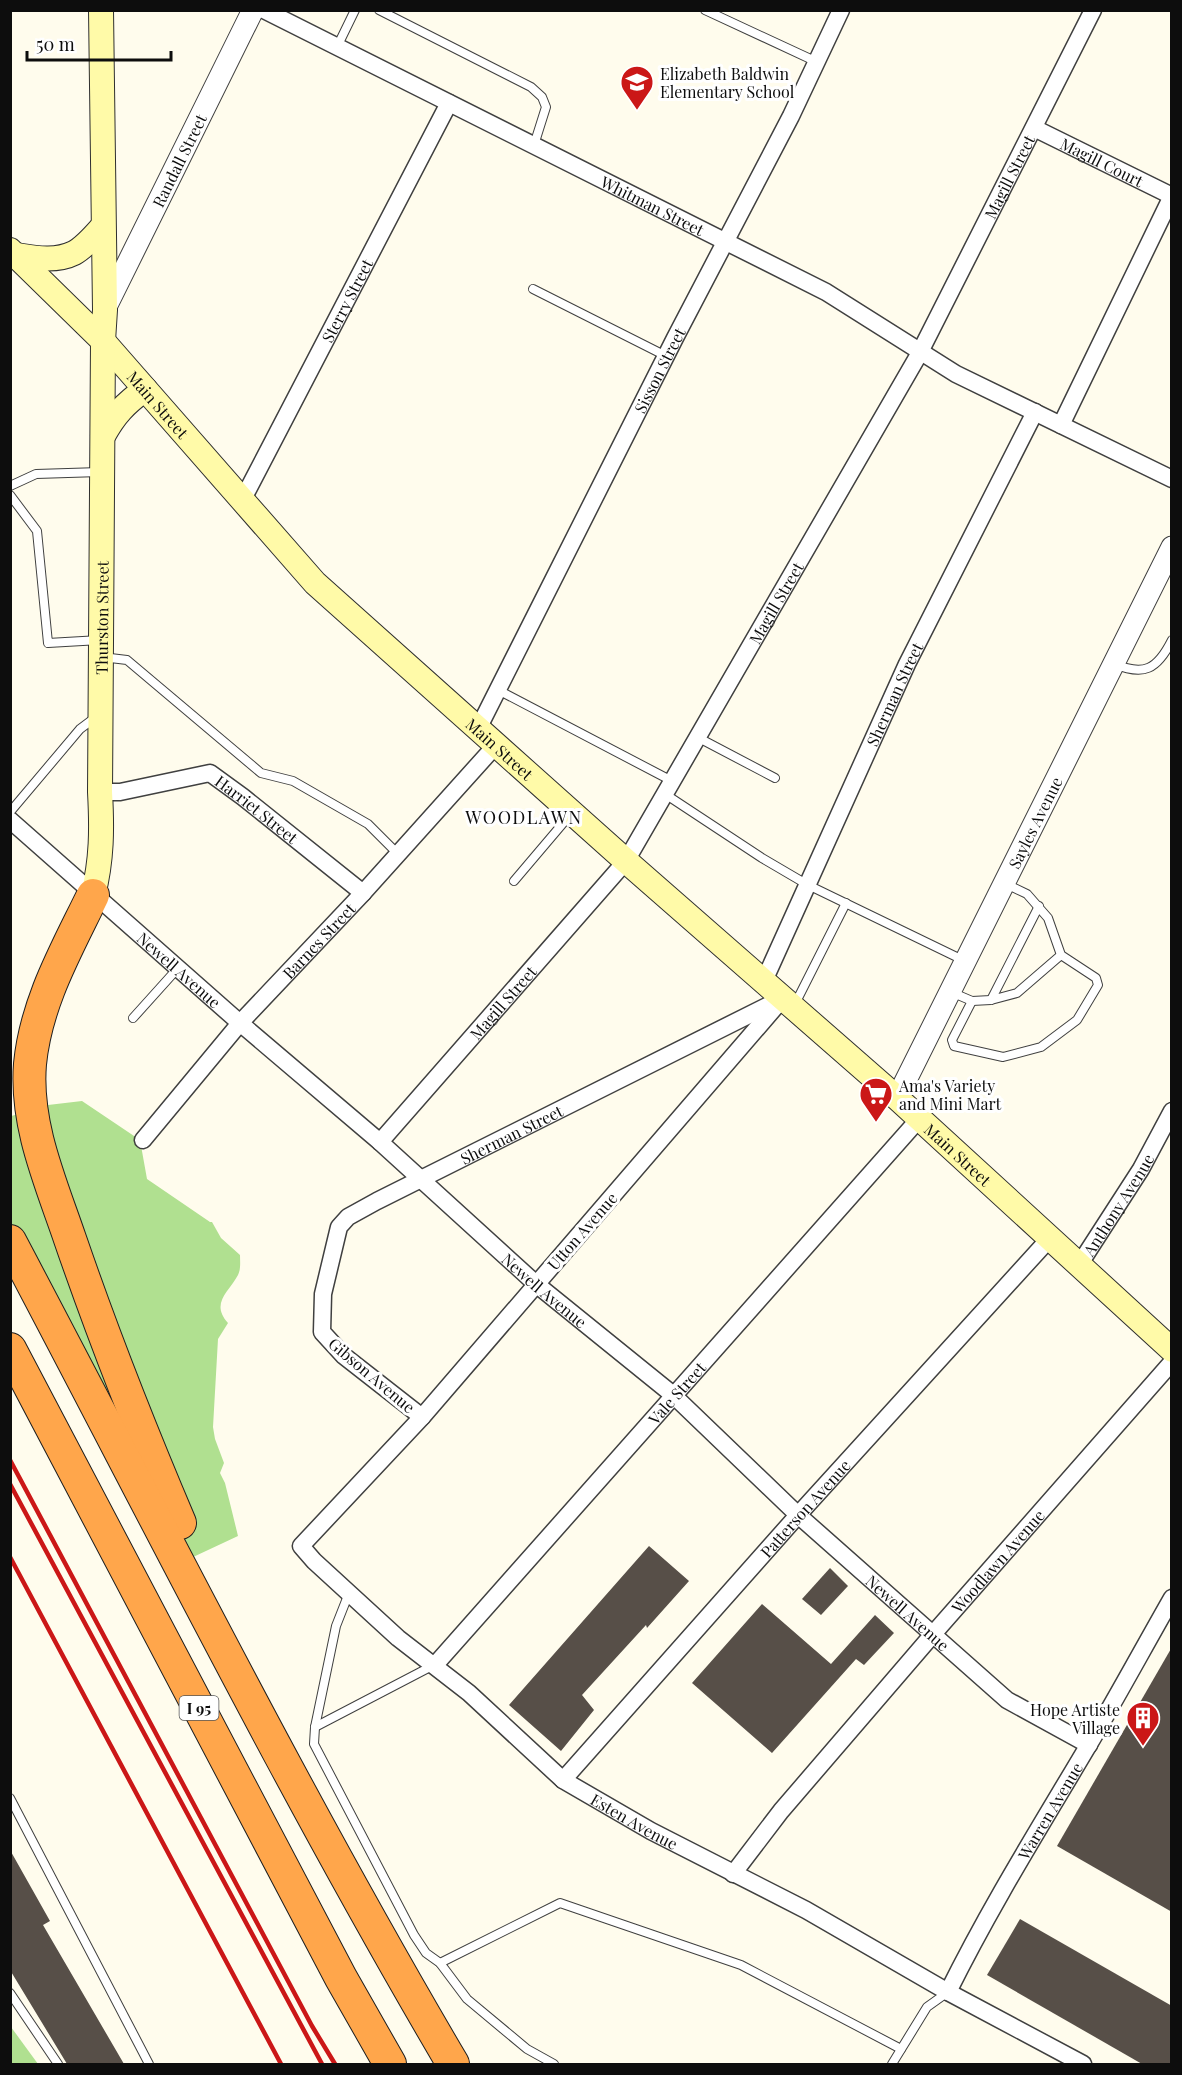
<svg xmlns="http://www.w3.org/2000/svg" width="1182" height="2075" viewBox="0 0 1182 2075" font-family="'Playfair Display',serif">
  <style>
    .forest { fill: #b0e090 }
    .building { fill: #574f48 }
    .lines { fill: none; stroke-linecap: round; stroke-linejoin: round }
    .service-casing { stroke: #404040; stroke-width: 10 }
    .minor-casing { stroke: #404040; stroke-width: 19 }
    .tertiary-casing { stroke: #404040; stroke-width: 23 }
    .secondary-casing { stroke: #2f2f2f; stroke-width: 26 }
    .motorway-casing { stroke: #1e1e1e; stroke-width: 34 }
    .service { stroke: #fff; stroke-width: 8 }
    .minor { stroke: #fff; stroke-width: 16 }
    .tertiary { stroke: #fff; stroke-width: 21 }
    .secondary { stroke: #fffaa8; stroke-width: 24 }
    .motorway { stroke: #ffa64b; stroke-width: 32 }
    .rail { stroke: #cb1717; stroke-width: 4.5 }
    .labels { text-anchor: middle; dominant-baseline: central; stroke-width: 6; stroke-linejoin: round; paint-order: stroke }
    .shield { fill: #fff; stroke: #565656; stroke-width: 1.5 }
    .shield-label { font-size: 15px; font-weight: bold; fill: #0d0d0d }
    .poi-label { font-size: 16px; fill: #0d0d0d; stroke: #fff; text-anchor: start }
    .street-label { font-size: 16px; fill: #0d0d0d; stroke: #fff }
    .neighbourhood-label { font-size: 18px; letter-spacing: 1.5px; fill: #0d0d0d; stroke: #fff }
  </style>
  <rect width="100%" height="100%" fill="#fffced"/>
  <g class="forest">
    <path d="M82,1101l58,39 7,39 63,43h2l9,16 19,17c0,6 1,14 -2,20 -9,17 -28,28 -10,48l-10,16 -5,88 2,12 9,24 -4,10 5,10 13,53 -47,22 -180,-315v-127l16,-4 4,-5z"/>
    <polygon points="11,2027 38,2064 11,2064"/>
  </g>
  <g class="building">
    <polygon points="649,1546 689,1581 647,1628 646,1625 582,1695 594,1710 561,1751 509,1705"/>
    <polygon points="830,1568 848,1586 821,1615 802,1599"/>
    <polygon points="762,1604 831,1664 875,1615 894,1633 864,1665 856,1659 772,1753 692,1683"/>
    <polygon points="1172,1647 1172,1912 1057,1846"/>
    <polygon points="10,1850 50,1921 43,1925 124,2064 67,2064 10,1970"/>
    <polygon points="1020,1919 1172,2006 1172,2064 1142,2064 987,1975"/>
  </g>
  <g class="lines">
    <g class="service-casing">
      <g id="service">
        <polyline points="379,10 531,87 542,97 546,107 534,145"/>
        <polyline points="705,10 817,62"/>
        <polyline points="337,47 355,10"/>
        <polyline points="533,289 666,356"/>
        <polyline points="10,486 36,474 100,472"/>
        <polyline points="10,495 37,531 48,643 100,640"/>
        <polyline points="102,657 127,660 261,773 293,781 368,824 398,854"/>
        <path d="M1114,664c30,12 43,6 58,-24"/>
        <polyline points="498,690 672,781"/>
        <polyline points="697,737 775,778"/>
        <polyline points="665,794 762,858 808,885 965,961"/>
        <polyline points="10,812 80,729 96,717"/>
        <polyline points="514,881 570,815"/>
        <polyline points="951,992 972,1001 991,1000 1017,993 1061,955"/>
        <polyline points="991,1000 1039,906"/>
        <polyline points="972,1001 952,1040 954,1046 1003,1057 1041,1047 1077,1020 1098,985 1096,978 1061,955 1048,918 1027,894 1004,883"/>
        <polyline points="795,1004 846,903"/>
        <polyline points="133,1018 178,968"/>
        <polyline points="349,1593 336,1626 315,1727 314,1744 414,1935 426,1953 440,1963 467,1999 527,2049 554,2064"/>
        <polyline points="315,1727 434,1665"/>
        <polyline points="10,1798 149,2064"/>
        <polyline points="440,1963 560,1903 741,1965 901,2049"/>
        <polyline points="10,1993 58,2064"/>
        <polyline points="892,2064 927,2007 948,1992"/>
      </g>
    </g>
    <g class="minor-casing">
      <g id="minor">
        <path id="s1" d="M264,10l562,282 130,82 216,105"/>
        <path id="s2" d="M1034,128l138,68"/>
        <polyline points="1061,425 1172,196"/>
        <path id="s3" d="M243,499l206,-396"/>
        <path id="s4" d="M478,729l197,-391 116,-222 50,-106"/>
        <path id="s5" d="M100,792h20l90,-19 33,24 120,96"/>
        <path id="s6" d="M10,820l230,203 140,119 156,142 136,110 126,121 209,185 82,45"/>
        <path id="s7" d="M764,981l143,-317 128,-252"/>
        <path id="s8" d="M783,998l-361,419 -121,129 13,15 84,77 71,55 94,87 88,51 155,79 142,82 135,72"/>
        <path id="s9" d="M143,1140l97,-117 123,-130 133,-148"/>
        <path id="s10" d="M380,1142l246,-281 292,-505 175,-346"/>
        <path id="s11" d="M1079,1265l62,-96 31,-58"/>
        <path id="s12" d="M422,1417l-78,-61 -22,-24 1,-38 16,-67 9,-10 29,-16 400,-200"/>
        <path id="s13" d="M435,1665l484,-546"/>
        <path id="s14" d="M563,1780l235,-265 252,-277"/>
        <path id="s15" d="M733,1874l48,-63 153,-178 238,-271"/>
        <path id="s16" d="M948,1992c42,-85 92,-165 140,-246 29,-49 56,-99 84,-148"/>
      </g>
    </g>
    <g class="tertiary-casing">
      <g id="tertiary">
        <path id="s17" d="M105,309l148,-299"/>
        <path id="s18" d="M897,1098l275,-551"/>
      </g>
    </g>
    <g class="secondary-casing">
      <g id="secondary">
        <path id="s19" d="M10,250l93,91 212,242 311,278 271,237 275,252"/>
        <path d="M16,255c19,3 40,7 58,-2 11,-6 21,-18 29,-27"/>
        <path d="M103,436c12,-22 22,-32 42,-47"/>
        <path id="s20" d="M93,895c9,-35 9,-67 7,-103l3,-451 2,-31 -4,-300"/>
      </g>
    </g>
    <g class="motorway-casing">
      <g id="motorway">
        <path d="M93,895c-26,54 -57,107 -63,169 -5,61 21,119 40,175 33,96 70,190 110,284"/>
        <path d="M10,1241c146,276 285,555 443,823"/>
        <polyline points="10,1349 341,1978 390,2064"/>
      </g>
    </g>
    <use href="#service" class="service"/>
    <use href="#minor" class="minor"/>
    <use href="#tertiary" class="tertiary"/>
    <use href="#secondary" class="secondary"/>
    <use href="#motorway" class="motorway"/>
    <g class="rail">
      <polyline points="10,1460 312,2026 335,2064"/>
      <polyline points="10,1484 322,2064"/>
      <polyline points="10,1557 281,2064"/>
    </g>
  </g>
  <defs>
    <g id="school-pin" transform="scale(1.725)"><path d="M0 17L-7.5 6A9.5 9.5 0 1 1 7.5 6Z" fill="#cb1717" stroke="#fff"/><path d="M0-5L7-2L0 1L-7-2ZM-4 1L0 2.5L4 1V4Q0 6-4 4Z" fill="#fff"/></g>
    <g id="supermarket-pin" transform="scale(1.725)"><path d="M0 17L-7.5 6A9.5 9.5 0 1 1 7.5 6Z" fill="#cb1717" stroke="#fff"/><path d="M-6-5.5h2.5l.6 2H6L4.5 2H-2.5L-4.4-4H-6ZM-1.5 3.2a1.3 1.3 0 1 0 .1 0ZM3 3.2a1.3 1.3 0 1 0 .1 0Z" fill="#fff"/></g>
    <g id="building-pin" transform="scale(1.725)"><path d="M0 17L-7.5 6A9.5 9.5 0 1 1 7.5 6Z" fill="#cb1717" stroke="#fff"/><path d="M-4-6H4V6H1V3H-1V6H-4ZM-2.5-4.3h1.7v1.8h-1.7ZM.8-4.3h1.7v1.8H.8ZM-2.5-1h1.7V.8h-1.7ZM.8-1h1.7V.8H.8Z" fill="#fff"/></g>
  </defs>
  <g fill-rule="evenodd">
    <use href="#school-pin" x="637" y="82"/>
    <use href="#supermarket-pin" x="876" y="1094"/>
    <use href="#building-pin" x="1143" y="1718"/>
  </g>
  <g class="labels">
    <rect class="shield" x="179.5" y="1696" width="39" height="24" rx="4.5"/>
    <g class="shield-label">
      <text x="199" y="1708">I 95</text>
    </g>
    <g class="poi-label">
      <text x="660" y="73">Elizabeth Baldwin<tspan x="660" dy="18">Elementary School</tspan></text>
      <text x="899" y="1085">Ama's Variety<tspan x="899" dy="18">and Mini Mart</tspan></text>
      <text x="1120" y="1709" text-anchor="end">Hope Artiste<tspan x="1120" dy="18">Village</tspan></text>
    </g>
    <g class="street-label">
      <text stroke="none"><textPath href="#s17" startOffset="166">Randall Street</textPath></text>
      <text stroke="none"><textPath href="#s2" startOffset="76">Magill Court</textPath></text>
      <text stroke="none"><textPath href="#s10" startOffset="1158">Magill Street</textPath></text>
      <text stroke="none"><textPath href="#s1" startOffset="435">Whitman Street</textPath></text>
      <text stroke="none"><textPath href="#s3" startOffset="224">Sterry Street</textPath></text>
      <text stroke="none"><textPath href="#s4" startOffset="402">Sisson Street</textPath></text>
      <text stroke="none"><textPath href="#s19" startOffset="214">Main Street</textPath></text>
      <text stroke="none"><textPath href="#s10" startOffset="672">Magill Street</textPath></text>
      <text stroke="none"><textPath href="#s20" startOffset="278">Thurston Street</textPath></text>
      <text stroke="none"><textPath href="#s7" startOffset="315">Sherman Street</textPath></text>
      <text stroke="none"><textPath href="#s19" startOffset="700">Main Street</textPath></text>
      <text stroke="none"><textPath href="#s5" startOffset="171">Harriet Street</textPath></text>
      <text stroke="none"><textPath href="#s18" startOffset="308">Sayles Avenue</textPath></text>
      <text stroke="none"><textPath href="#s9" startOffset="266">Barnes Street</textPath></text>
      <text stroke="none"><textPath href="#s6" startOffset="226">Newell Avenue</textPath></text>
      <text stroke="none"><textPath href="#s10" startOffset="186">Magill Street</textPath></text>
      <text stroke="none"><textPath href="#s12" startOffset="435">Sherman Street</textPath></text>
      <text stroke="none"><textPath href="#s19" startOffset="1312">Main Street</textPath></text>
      <text stroke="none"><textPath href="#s11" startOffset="72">Anthony Avenue</textPath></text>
      <text transform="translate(582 1231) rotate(-49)">Utton Avenue</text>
      <text stroke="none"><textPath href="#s6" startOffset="712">Newell Avenue</textPath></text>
      <text transform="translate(372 1375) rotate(40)">Gibson Avenue</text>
      <text stroke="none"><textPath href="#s13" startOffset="364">Vale Street</textPath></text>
      <text stroke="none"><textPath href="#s14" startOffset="364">Patterson Avenue</textPath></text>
      <text stroke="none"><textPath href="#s15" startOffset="410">Woodlawn Avenue</textPath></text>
      <text stroke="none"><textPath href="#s6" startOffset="1198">Newell Avenue</textPath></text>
      <text stroke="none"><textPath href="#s16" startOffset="208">Warren Avenue</textPath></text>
      <text stroke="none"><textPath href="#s8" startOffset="1164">Esten Avenue</textPath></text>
    </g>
    <g class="neighbourhood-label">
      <text x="524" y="817">WOODLAWN</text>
    </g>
  </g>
  <rect width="1182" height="2075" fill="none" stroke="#0d0d0d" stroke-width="24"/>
  <path d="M27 51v9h144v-9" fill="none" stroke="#0d0d0d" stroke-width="3"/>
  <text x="36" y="51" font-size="18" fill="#0d0d0d" stroke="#ffffff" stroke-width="4.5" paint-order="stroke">50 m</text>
</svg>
